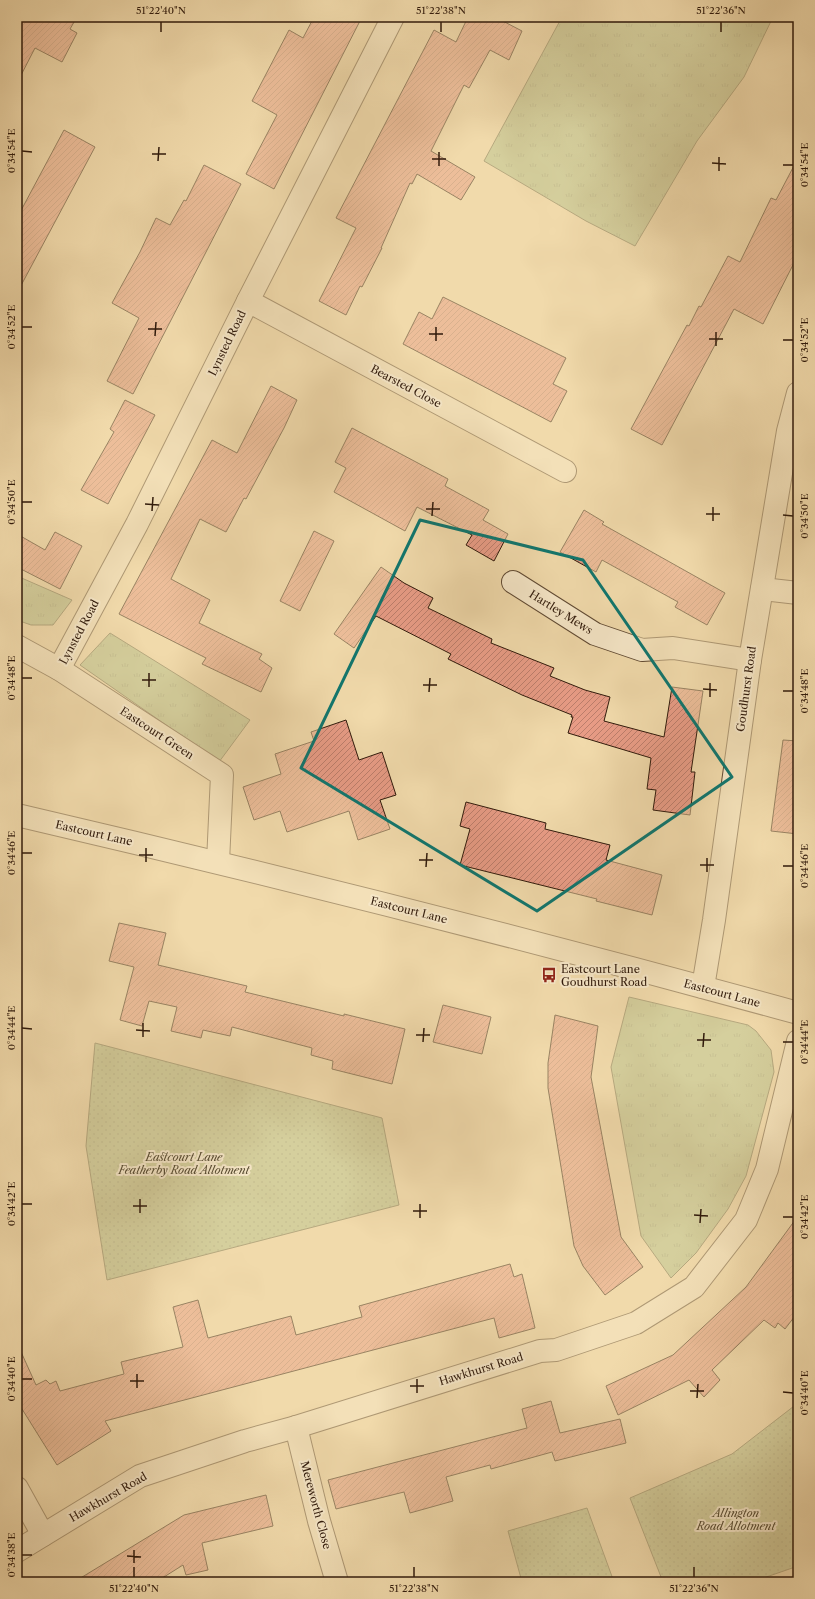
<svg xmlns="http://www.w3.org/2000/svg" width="815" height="1599" viewBox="0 0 815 1599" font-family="'Libre Caslon Text',serif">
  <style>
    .grass { fill: url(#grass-tufts); stroke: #726e4c }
    .garden { fill: url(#garden-dots); stroke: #726e4c }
    .building { fill: url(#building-hatch); stroke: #301a0b }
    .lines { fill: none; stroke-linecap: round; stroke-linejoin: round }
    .minor-casing { stroke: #604a33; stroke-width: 24 }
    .minor { stroke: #f6e7c8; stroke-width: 22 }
    .marked { fill: none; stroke: #0f766e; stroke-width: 3; stroke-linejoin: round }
    .ticks { fill: none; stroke: #301a0b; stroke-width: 1.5 }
    .labels { text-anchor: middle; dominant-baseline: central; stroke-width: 4; stroke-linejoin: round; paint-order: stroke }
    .street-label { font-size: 11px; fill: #301a0b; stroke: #f6e7c8 }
    .poi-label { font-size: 11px; fill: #301a0b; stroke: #f6e7c8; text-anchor: start }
    .park-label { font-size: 11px; font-style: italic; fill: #584c32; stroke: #f6e7c8 }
    .neatline { fill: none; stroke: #301a0b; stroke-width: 1.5 }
    .ticks-label { font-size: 10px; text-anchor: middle; fill: #301a0b }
  </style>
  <defs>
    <pattern id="grass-tufts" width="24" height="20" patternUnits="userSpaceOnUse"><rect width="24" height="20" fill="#b4c18d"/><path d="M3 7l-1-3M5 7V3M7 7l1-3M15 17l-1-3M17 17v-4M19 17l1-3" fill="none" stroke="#9ba578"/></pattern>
    <pattern id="garden-dots" width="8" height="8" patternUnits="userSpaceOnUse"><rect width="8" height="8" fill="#b4c18d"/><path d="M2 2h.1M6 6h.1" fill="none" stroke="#9ba578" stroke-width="1.8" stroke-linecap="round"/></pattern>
    <pattern id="building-hatch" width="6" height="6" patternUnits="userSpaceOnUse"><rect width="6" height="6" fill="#e89c86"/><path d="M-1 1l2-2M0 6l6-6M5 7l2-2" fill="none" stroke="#bc7e6c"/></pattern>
  </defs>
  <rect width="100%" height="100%" fill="#f1daab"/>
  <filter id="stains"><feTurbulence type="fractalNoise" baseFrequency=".005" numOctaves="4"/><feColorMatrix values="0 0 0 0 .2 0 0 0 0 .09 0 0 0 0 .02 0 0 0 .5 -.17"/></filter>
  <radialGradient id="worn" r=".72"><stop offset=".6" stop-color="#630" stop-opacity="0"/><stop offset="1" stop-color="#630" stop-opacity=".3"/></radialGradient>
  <g class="grass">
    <polygon points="562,17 773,17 744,77 697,141 635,246 586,221 484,161"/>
    <polygon points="17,576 72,600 53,625 31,625 17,620"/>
    <polygon points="110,633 250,720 219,762 80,665"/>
    <polygon points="629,997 748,1025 756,1031 771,1050 774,1072 746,1176 728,1209 696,1253 671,1278 641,1236 611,1067"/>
  </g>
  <g class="garden">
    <polygon points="95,1043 382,1118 399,1205 107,1280 86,1146"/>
    <polygon points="798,1403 798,1566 752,1582 663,1582 630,1498 732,1454"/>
    <polygon points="587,1508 614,1582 522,1582 508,1531"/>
  </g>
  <g class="building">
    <polygon points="24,17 77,17 70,29 77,33 62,62 35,48 17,83 17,30"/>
    <polygon points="314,17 362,17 274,189 246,174 277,115 252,101 289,30 303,38"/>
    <polygon points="468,17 495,17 522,31 509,60 490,50 469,88 464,85 431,151 475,177 461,200 417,174 412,184 410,183 381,248 382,248 362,287 360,286 346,315 319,301 356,228 336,218 434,30 456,42"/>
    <polygon points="64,130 95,147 17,293 17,218"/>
    <polygon points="798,158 798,255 763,324 734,309 662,445 631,429 687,325 689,326 699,306 701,307 728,256 740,262 771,198 776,200"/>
    <polygon points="204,165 241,184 133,394 107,381 139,318 112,303 140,252 156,218 170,225 184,200 186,201"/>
    <polygon points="443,297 566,358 553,384 567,391 551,422 403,344 419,312 432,319"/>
    <polygon points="271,386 297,400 284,428 246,499 244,498 226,532 200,519 171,579 210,600 199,623 262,654 259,659 272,668 261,692 202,664 206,658 119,614 212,440 237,453"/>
    <polygon points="125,400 155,415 108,504 81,490 114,432 110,429"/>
    <polygon points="352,428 448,479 445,486 489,510 483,520 508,534 494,561 466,545 472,535 417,507 405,531 334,492 346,468 335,462"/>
    <polygon points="584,510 604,522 602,524 725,593 707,625 675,607 678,602 602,560 596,572 560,552"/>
    <polygon points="314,531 334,541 300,611 280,601"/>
    <polygon points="55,532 82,546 60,589 17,567 17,534 45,550"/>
    <polygon points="381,567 404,583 433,598 428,608 492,639 491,643 554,668 550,676 585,690 610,697 604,721 664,737 672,687 703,691 691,772 695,772 690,815 653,810 656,790 647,789 651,758 568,733 573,717 571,717 572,715 522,695 448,659 451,654 376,616 354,648 334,634"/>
    <polygon points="346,720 359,760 382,752 396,795 380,800 390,829 358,840 349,811 287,832 280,811 254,820 243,787 281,774 275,754 314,741 311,732"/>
    <polygon points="783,740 798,741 798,834 771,831"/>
    <polygon points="466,802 546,823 545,829 610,845 606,860 662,875 652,915 596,901 597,899 460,865 470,829 460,826"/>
    <polygon points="119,923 166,933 158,965 247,986 245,992 344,1016 344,1014 405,1029 392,1084 332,1069 333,1061 311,1055 312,1048 232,1027 230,1036 203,1030 201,1038 171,1031 177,1007 149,1001 142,1026 120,1020 134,967 109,961"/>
    <polygon points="443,1005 491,1017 482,1054 433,1042"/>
    <polygon points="555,1015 598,1026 591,1077 621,1237 643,1267 605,1295 583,1266 574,1246 548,1088 548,1063"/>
    <polygon points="798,1216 798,1312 785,1329 778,1323 775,1328 764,1320 712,1370 720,1380 704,1397 689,1380 618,1415 606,1386 673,1355 746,1287"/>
    <polygon points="510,1264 514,1277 522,1274 535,1328 499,1338 494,1318 105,1421 111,1431 57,1465 17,1401 17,1343 36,1385 46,1380 50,1384 56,1381 60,1391 124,1374 121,1362 183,1347 173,1307 198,1300 208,1338 291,1316 296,1335 362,1317 359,1306"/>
    <polygon points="551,1401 560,1433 620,1419 626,1443 555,1461 552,1452 491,1469 490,1465 446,1477 453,1501 410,1513 404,1492 336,1509 328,1480 527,1428 522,1409"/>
    <polygon points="266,1495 273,1526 202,1543 208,1570 186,1575 183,1565 156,1582 74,1582 184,1515"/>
  </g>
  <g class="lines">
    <g class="minor-casing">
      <g id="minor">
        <polyline points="248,301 565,471"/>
        <polyline points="513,582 595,634 642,650 673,648 750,660"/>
        <polyline points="762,589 798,593"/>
        <polyline points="17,646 59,669 222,775 218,862"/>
        <polyline points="59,669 137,524 248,301 393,17"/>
        <path d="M17,815c262,61 522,127 781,198"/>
        <polyline points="703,987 714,920 750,660 788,431 798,393"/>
        <polyline points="296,1427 319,1521 337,1582"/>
        <polyline points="17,1488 43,1535"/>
        <polyline points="17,1551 140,1476 245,1441 296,1427 540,1351 556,1350 636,1323 694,1287 746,1220 767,1169 798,1041"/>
      </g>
    </g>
    <use href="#minor" class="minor"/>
  </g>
  <path d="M0 0H815V1599H0ZM420,520l163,40 149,217 -195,134 -236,-143z" fill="#f1daab" fill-opacity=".55" fill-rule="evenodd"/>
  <path class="marked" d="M420,520l163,40 149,217 -195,134 -236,-143z"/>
  <path class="ticks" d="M161,32v-10M441,32v-10M721,32v-10M22,151l10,1M152,154h14M432,159h14M158,161l1,-14M712,163l14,1M783,165h10M439,166v-14M719,171v-14M22,327h10M148,329h14M429,334h14M155,336l1,-14M709,339h14M783,340h10M436,341v-14M716,346v-14M22,502h10M145,504l14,1M426,509h14M152,511l1,-14M706,514h14M783,515l10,1M432,516l1,-14M713,521v-14M22,678h10M142,680h14M423,685h14M149,687v-14M703,689l14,1M783,691h10M429,692l1,-14M710,697v-14M22,853h10M139,855h14M419,860h14M146,862v-14M700,865h14M783,866h10M426,867l1,-14M707,872v-14M22,1028l10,1M136,1030l14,1M416,1035h14M143,1037v-14M697,1040h14M423,1042l1,-14M783,1042h10M703,1047l1,-14M22,1204h10M133,1206h14M413,1211h14M140,1213v-14M694,1215l14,1M783,1217h10M420,1218v-14M700,1223l1,-14M22,1379h10M130,1381h14M410,1386h14M137,1388v-14M690,1391h14M783,1392l10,1M417,1393v-14M697,1398l1,-14M22,1555h10M127,1556l14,1M134,1563v-13M134,1577v-10M414,1577v-10M694,1577v-10"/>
  <defs>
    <g id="bus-bare" transform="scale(1.2)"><path d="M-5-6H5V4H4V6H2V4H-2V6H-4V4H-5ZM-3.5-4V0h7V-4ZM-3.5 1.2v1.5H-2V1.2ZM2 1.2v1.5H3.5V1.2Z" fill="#8f2418" stroke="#f6e7c8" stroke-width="2.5" paint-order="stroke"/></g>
  </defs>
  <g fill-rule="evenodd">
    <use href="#bus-bare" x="549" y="975"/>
  </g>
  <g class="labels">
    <g class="street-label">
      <text transform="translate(227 343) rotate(-64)">Lynsted Road</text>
      <text transform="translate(406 386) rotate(28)">Bearsted Close</text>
      <text transform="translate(561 612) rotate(32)">Hartley Mews</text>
      <text transform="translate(79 632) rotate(-62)">Lynsted Road</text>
      <text transform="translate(746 689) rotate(-82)">Goudhurst Road</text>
      <text transform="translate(157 733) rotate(33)">Eastcourt Green</text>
      <text transform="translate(94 833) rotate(13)">Eastcourt Lane</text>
      <text transform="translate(409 910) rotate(14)">Eastcourt Lane</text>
      <text transform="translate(722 993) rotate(15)">Eastcourt Lane</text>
      <text transform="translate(481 1369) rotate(-17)">Hawkhurst Road</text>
      <text transform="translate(108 1497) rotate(-30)">Hawkhurst Road</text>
      <text transform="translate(316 1505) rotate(75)">Mereworth Close</text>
    </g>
    <g class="poi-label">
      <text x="561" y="969">Eastcourt Lane<tspan x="561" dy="13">Goudhurst Road</tspan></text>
    </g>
    <g class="park-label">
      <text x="184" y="1157">Eastcourt Lane<tspan x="184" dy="13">Featherby Road Allotment</tspan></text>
      <text x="736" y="1513">Allington<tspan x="736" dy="13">Road Allotment</tspan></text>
    </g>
  </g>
  <rect width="815" height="1599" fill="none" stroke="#f1daab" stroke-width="44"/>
  <rect x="22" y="22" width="771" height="1555" class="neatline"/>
  <g class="ticks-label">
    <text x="161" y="14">51°22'40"N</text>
    <text x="441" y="14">51°22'38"N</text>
    <text x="721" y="14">51°22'36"N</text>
    <text transform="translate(11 151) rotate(-90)" y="4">0°34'54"E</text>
    <text transform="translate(804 165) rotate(-90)" y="4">0°34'54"E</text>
    <text transform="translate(11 327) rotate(-90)" y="4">0°34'52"E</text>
    <text transform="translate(804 340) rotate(-90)" y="4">0°34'52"E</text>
    <text transform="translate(11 502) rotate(-90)" y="4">0°34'50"E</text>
    <text transform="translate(804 516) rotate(-90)" y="4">0°34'50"E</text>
    <text transform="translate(11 678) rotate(-90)" y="4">0°34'48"E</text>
    <text transform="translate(804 691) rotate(-90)" y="4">0°34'48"E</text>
    <text transform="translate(11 853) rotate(-90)" y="4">0°34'46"E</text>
    <text transform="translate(804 866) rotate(-90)" y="4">0°34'46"E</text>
    <text transform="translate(11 1028) rotate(-90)" y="4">0°34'44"E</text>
    <text transform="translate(804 1042) rotate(-90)" y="4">0°34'44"E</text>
    <text transform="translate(11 1204) rotate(-90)" y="4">0°34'42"E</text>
    <text transform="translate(804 1217) rotate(-90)" y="4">0°34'42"E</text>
    <text transform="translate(11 1379) rotate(-90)" y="4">0°34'40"E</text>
    <text transform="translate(804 1393) rotate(-90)" y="4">0°34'40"E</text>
    <text transform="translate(11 1555) rotate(-90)" y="4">0°34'38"E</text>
    <text x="134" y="1592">51°22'40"N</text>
    <text x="414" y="1592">51°22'38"N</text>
    <text x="694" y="1592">51°22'36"N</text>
  </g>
  <rect width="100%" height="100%" filter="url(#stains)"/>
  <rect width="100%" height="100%" fill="url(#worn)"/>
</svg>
